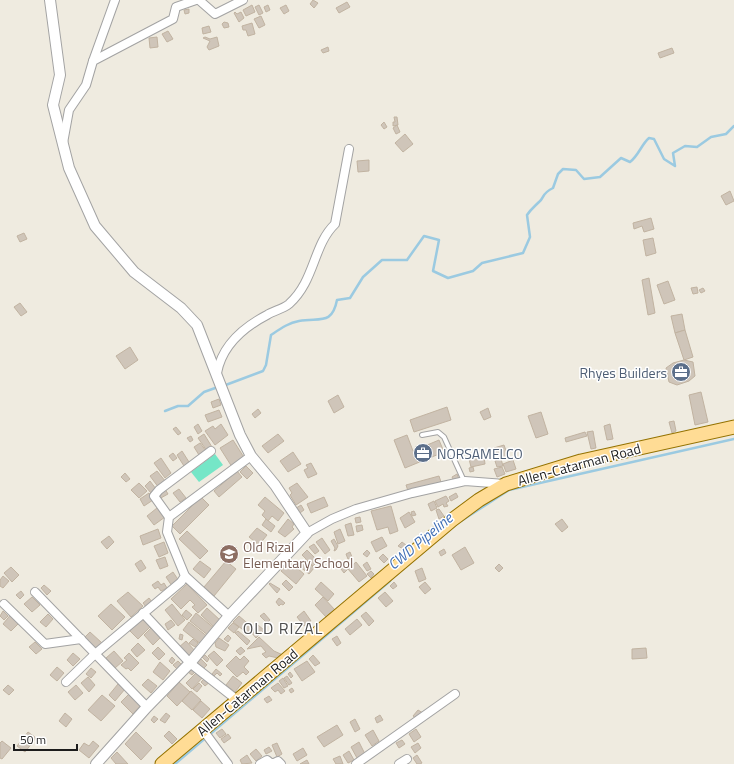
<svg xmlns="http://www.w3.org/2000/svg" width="734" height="764" viewBox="0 0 734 764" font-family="'Titillium Web',sans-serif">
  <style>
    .pitch { fill: #75e6c7 }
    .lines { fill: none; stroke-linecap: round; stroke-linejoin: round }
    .stream { stroke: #9bcae1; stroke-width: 2.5 }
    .building { fill: #cfc5b9; stroke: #c1b3a1 }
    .service-casing { stroke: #a3a3a3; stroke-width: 6 }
    .minor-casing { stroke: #a3a3a3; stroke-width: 10 }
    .tertiary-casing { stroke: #a3a3a3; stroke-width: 12 }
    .primary-casing { stroke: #947200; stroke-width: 15 }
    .service { stroke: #fff; stroke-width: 4 }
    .minor { stroke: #fff; stroke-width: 8 }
    .tertiary { stroke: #fff; stroke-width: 10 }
    .primary { stroke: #ffdc95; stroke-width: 13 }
    .labels { text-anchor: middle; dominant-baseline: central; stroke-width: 3; stroke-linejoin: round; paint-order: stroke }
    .service-label { font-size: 14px; fill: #4e5e75; stroke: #fff; text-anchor: end }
    .street-label { font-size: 14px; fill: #1c1c1c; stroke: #fff }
    .education-label { font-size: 14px; fill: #785e54; stroke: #fff; text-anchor: start }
    .water-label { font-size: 15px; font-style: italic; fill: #406eb4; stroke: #fff }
    .quarter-label { font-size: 16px; letter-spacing: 1px; fill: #4f4f4f; stroke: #fff }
  </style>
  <rect width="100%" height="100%" fill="#efebe0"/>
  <polygon class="pitch" points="215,454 223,465 199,482 191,472"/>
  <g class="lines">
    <g class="stream">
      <path d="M223,386l40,-15 3,-6 5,-30c9,-6 17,-12 28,-14 20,-4 33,5 38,-21l13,-2 13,-21 19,-17h25l17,-24 15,4 -6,31 15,7 25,-7 9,-8 41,-10 7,-16 -3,-22c4,-6 7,-8 12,-13 6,-5 2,-8 14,-14l5,-14 5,-5 13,1 8,9 16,-2 21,-19 9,4c9,-7 11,-17 19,-24l5,1 10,20 11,7 -2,-13 12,-7 12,1 14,-10 15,-3 8,-8"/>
      <polyline points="165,411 178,406 188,406 204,392 218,387"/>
      <polyline points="461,521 509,490 734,439"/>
      <polyline points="175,764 390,581"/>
    </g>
  </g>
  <g class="building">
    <polygon points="313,0 318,3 314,8 310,4"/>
    <polygon points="347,2 350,7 339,13 336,8"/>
    <polygon points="252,5 255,12 246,16 243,10"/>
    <polygon points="259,5 263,13 259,15 255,7"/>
    <polygon points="268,5 270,10 266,12 264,7"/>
    <polygon points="286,5 289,11 284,14 280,8"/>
    <polygon points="189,9 189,13 185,14 184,10"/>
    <polygon points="235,12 237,14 241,12 244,18 239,22 234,13"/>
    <polygon points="261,16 265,25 259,28 254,19"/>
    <polygon points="224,22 228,23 229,27 224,28 222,24"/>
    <polygon points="252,23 255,34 248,36 246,30 243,30 242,26"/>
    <polygon points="209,26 211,32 203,34 202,28"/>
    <polygon points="168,31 173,39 167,42 162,34"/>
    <polygon points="157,37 158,47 150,48 149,38"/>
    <polygon points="205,37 210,39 217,37 219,46 209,50 207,47 210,41 203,38"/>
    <polygon points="328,47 329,51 323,53 321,50"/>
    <polygon points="672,48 674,53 660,58 658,53"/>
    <polygon points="394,117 397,117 398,125 393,126 393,122 395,122"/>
    <polygon points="384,122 387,127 384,129 381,125"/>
    <polygon points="397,125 400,132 396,134 393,128"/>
    <polygon points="405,134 413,144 403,152 395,143"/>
    <polygon points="369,160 369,171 358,172 357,161"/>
    <polygon points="730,191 734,201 726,205 721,196"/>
    <polygon points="651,218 654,229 644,232 642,226 634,229 633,223"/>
    <polygon points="24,233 27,239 20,242 17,236"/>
    <polygon points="653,238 656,253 646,256 643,240"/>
    <polygon points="649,278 655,313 648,315 642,280"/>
    <polygon points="668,281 675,300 664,304 657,285"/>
    <polygon points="697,287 698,293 693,294 691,288"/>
    <polygon points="703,288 705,291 701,293 699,290"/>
    <polygon points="20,303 27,312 21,316 14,307"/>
    <polygon points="682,314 685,330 675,333 671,316"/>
    <polygon points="685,330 693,357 684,360 675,333"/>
    <polygon points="130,347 138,360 125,369 116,356"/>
    <polygon points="684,360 693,362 695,376 689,381 677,385 669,382 666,368 673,363"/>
    <polygon points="701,392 708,422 695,425 689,395"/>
    <polygon points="338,395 344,407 334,413 328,401"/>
    <polygon points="219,399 221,405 213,408 211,402"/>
    <polygon points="447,407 451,420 414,432 410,420"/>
    <polygon points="488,408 491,417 484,420 480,412"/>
    <polygon points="258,409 261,413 255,418 252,414"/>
    <polygon points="219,410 222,417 208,422 205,415"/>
    <polygon points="541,412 548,434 536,438 528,416"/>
    <polygon points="674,421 676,431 672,433 669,422"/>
    <polygon points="198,424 202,431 198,434 194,427"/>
    <polygon points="221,424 228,435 215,445 205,431 213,426 215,429"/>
    <polygon points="610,424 613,439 607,440 604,426"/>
    <polygon points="176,427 181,433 178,435 173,429"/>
    <polygon points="593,431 596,448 591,449 587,432"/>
    <polygon points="585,432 587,436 566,442 565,438"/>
    <polygon points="204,434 212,447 207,451 198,438"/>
    <polygon points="278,434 284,441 268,453 262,446"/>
    <polygon points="407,435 413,451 439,440 444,452 405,468 394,440"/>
    <polygon points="191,436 193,440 190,442 187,438"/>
    <polygon points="233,440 245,459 232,467 220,448"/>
    <polygon points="200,443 206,451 199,455 194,447"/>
    <polygon points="504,445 508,456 498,459 494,448"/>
    <polygon points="182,451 189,462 184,466 177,455"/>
    <polygon points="293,452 301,464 288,472 280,461"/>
    <polygon points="173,453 177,458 173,461 169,456"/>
    <polygon points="484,456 485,464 471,467 469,459"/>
    <polygon points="161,458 171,473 165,478 154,463"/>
    <polygon points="501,459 503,466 497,467 495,461"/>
    <polygon points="513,460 516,469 506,472 503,464"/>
    <polygon points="311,463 317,474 308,478 304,470 308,468 306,465"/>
    <polygon points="246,466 253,473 247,479 240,472"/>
    <polygon points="473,467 474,471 470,472 469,468"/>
    <polygon points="502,467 505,474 497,477 494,469"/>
    <polygon points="157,471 166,482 159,488 150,476"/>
    <polygon points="237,471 242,477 219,497 214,491"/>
    <polygon points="125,473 130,479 126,482 121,477"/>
    <polygon points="457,474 459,479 454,481 452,477"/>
    <polygon points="439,476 441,482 408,491 406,485"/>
    <polygon points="150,481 156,489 151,493 145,486"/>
    <polygon points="139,483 147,491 139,498 131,490"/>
    <polygon points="297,483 308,497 296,505 290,495 292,493 289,488"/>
    <polygon points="165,489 168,494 159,499 156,494"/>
    <polygon points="179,489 186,498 180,502 173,493"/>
    <polygon points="149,493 153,500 144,506 140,499"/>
    <polygon points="456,493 458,497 451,501 449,497"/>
    <polygon points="446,496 449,501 446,503 448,506 444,507 443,504 438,507 435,501"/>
    <polygon points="201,497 209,505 180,534 172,526"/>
    <polygon points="265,497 284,513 278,521 272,516 268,521 262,515 265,511 258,505"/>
    <polygon points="324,497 328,506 311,513 307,504"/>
    <polygon points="434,501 437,508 431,511 428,504"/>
    <polygon points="301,505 304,510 297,515 293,510"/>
    <polygon points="391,506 398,531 390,534 388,527 377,530 371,511"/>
    <polygon points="157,508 165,517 154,525 147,516"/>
    <polygon points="439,509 444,516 439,519 436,510"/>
    <polygon points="414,511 416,515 412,516 411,512"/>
    <polygon points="409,512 415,522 405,528 400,518"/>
    <polygon points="360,517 361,522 356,523 355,518"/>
    <polygon points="266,519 275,526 271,532 262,525"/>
    <polygon points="288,519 294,524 292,527 294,529 285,537 278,532"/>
    <polygon points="562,519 568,527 562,532 555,524"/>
    <polygon points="351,523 354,535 348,536 345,525"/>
    <polygon points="362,525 363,530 357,532 356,526"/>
    <polygon points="257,528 267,535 259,545 249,537"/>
    <polygon points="158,529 161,538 143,545 140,536"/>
    <polygon points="340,529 345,541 338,544 334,532"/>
    <polygon points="187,531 208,551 200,559 179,539"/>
    <polygon points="109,536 114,542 107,549 101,542"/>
    <polygon points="382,537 387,546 376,552 371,542"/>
    <polygon points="322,538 330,550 325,554 316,542"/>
    <polygon points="334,539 338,546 336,550 334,551 335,548 331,541"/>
    <polygon points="164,542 168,553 159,557 154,546"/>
    <polygon points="402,542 406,545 403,549 398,546"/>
    <polygon points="314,544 319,551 315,554 309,547"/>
    <polygon points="465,547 474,563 461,570 452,555"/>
    <polygon points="444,549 446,553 441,556 439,552"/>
    <polygon points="307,550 318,561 313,566 302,555"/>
    <polygon points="367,550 370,553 367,557 363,554"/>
    <polygon points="350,552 352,557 348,559 346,554"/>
    <polygon points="383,554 388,559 384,563 379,558"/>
    <polygon points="165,557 168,566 160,569 156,560"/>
    <polygon points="305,559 314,568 309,574 299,566"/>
    <polygon points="141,560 146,568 140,572 135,564"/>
    <polygon points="200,561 211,569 204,578 193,569"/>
    <polygon points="226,561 236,569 214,596 204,587"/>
    <polygon points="289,561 304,574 296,584 281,571"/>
    <polygon points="356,562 367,576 359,582 348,569"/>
    <polygon points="367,562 371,569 367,571 363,565"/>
    <polygon points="499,564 503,568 499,572 495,568"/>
    <polygon points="344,566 348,569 344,573 341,569"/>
    <polygon points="11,567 19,575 12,582 4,573"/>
    <polygon points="422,568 426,579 419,582 415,571"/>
    <polygon points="371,571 374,574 371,578 367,574"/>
    <polygon points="173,572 179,581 172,586 166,577"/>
    <polygon points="3,576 9,581 3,588 0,586 0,580"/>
    <polygon points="286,580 293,587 289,591 282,584"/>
    <polygon points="158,581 161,585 164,583 167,588 161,591 158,587 155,589 152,585"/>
    <polygon points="321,582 334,594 328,601 315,589"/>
    <polygon points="394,582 397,586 393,589 390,586"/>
    <polygon points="425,582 431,589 425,594 419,587"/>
    <polygon points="270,583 280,589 277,593 269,584"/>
    <polygon points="187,584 207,605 198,613 192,607 195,605 190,600 181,609 171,599"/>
    <polygon points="44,585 51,591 47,595 41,588"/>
    <polygon points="21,591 24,595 20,599 16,595"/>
    <polygon points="128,592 143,606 131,617 117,601"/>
    <polygon points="385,592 393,601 386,607 378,598"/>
    <polygon points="32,597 40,605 32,612 24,604"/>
    <polygon points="323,597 335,610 326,617 315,605"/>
    <polygon points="149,598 152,602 146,607 143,603"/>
    <polygon points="279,598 285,603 283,605 281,604 279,606 276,602"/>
    <polygon points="111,604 125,617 112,630 98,616"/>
    <polygon points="172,604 185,620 178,626 165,610"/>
    <polygon points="207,608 221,621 215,628 201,615"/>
    <polygon points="186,610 192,615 187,620 182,615"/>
    <polygon points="3,611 8,616 4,620 0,616"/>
    <polygon points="304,611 311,621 304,626 297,617"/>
    <polygon points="366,612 374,621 369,626 361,616"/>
    <polygon points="12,613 21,621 11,631 3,624"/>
    <polygon points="196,613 215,629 209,636 190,621"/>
    <polygon points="264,613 270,620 267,623 260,616"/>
    <polygon points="48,614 53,619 46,627 40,622"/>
    <polygon points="239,616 252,627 247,633 233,622"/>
    <polygon points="142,619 150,627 138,639 130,631"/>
    <polygon points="357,619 362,625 350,635 345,629"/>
    <polygon points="171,620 175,625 168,630 165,624"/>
    <polygon points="189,622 208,637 202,645 183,630"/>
    <polygon points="233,623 239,627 234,633 228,628"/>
    <polygon points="258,625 264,630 256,638 251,632"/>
    <polygon points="152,627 161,637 153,645 144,635"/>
    <polygon points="238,631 250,641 247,645 235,633"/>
    <polygon points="90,632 102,643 96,649 84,638"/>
    <polygon points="180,634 183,635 182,640 179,639"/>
    <polygon points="228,635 231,638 228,642 224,639"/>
    <polygon points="337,636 341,643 337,646 332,639"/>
    <polygon points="259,637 274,651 283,655 278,658 269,656 266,658 262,654 266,652 261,646 247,649"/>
    <polygon points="219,638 229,645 225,651 216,647 215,643"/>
    <polygon points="193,639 198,643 195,647 189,643"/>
    <polygon points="186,641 196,652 189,659 178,648"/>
    <polygon points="35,642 42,649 36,654 29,647"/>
    <polygon points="138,643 145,650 137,657 131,650"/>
    <polygon points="158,647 165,654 159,660 152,653"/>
    <polygon points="241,647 245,651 240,655 236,651"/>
    <polygon points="646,648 647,658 632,659 632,649"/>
    <polygon points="114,651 123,661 115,668 106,658"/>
    <polygon points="214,651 223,660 217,666 208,656"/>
    <polygon points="73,653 80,659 73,666 67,660"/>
    <polygon points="129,653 139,663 131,671 128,668 126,669 121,665 127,660 124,658"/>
    <polygon points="205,655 209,659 207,662 202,657"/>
    <polygon points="313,655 320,663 315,666 309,659"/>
    <polygon points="236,656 240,660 244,656 249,661 244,667 249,672 246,675 243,672 237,677 226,666"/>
    <polygon points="172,657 175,660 172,664 169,661"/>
    <polygon points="201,659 207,665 203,669 197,662"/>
    <polygon points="178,661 182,665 177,669 173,665"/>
    <polygon points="307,661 315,672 302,681 294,669"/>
    <polygon points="160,662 170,671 163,680 153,672"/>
    <polygon points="57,667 64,673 57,681 50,675"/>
    <polygon points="91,668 96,672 91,678 86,674"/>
    <polygon points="191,669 195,672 192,675 188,672"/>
    <polygon points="216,669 222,674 220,676 217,673 214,676 212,674"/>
    <polygon points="199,670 204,676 192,689 186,683"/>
    <polygon points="290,672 293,676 291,678 288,674"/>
    <polygon points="233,676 242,683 235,692 226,685"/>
    <polygon points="287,676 292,683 289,685 284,678"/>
    <polygon points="88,677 95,685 89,692 81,683"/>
    <polygon points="206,677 211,681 205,686 201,682"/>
    <polygon points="283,678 288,686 284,688 279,681"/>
    <polygon points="148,679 157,686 151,693 142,685"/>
    <polygon points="179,682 190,692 177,706 167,696"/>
    <polygon points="199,683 202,686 197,692 193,689"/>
    <polygon points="278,683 285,691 281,694 278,690 275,692 271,688"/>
    <polygon points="118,684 125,689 115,701 109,695"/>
    <polygon points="8,685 14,690 9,695 3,690"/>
    <polygon points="76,685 83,693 75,700 68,692"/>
    <polygon points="292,688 294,691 291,693 289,690"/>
    <polygon points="191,691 201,700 192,710 182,701"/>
    <polygon points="129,694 141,705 133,714 121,702"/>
    <polygon points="102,695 115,706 101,721 88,710"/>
    <polygon points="269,696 272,700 267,703 264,699"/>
    <polygon points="201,701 210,709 202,718 193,710"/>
    <polygon points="418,710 423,713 418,720 413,716"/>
    <polygon points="65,713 72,719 66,727 59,721"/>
    <polygon points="166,713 170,716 165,723 160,720"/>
    <polygon points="380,715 383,720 377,723 375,718"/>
    <polygon points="154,716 158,719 154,723 151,720"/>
    <polygon points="355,719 360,729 355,732 350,722"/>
    <polygon points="337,725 343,735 324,747 317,737"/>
    <polygon points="222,729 226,734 220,738 216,733"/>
    <polygon points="416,729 421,737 414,742 409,734"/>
    <polygon points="373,730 379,741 372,746 365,735"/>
    <polygon points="169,731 177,739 172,744 164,736"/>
    <polygon points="28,732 36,738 25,752 17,746"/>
    <polygon points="136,732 152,748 141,760 125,744"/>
    <polygon points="228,734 231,738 224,743 221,739"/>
    <polygon points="402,740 405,744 399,748 396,743"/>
    <polygon points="2,741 11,748 2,759 0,758 0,743"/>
    <polygon points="93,741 99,746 89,758 79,750 84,743 89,746"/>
    <polygon points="359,742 365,754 357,758 351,747"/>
    <polygon points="277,743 282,754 277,757 272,745"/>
    <polygon points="418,743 421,748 415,753 411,747"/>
    <polygon points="269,747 272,751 266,754 264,750"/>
    <polygon points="303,748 307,755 297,761 293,754"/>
    <polygon points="256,749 262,756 256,761 250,754"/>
    <polygon points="349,751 354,760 348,763 343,755"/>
    <polygon points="117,752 128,764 116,764 111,758"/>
    <polygon points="247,755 252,763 242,764 240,760"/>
    <polygon points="417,755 422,763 420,764 417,764 413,758"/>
    <polygon points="340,756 343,764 336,764 333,759"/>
    <polygon points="307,760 309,764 300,764"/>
  </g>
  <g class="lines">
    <g class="service-casing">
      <polyline id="service" points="422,435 438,432 444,437 464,481"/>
    </g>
    <g class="minor-casing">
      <g id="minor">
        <polyline points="199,0 215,14 243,0"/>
        <polyline points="93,61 115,0"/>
        <polyline points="63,143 69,110 86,85 93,61 173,19 176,7 196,0"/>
        <path d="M217,373c5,-27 27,-46 50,-58 6,-4 16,-6 22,-11 26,-23 24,-59 46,-80l14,-75"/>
        <polyline points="169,517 154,496 159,490 211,451"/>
        <polyline points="307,533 332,519 356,509 412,493 465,481 505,484"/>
        <polyline points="185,576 229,616"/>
        <polyline points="35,592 147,707"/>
        <polyline points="4,604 45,644 81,639"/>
        <polyline points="143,613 190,663 237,700"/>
        <polyline points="66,682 95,654 181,582 185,576 167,532 169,517 251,456"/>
        <polyline points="203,730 228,764"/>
        <polyline points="260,764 267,760 272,764 278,761 281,764"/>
        <polyline points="356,764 455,694"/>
        <polyline points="399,764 407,759"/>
      </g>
    </g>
    <g class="tertiary-casing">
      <polyline id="tertiary" points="50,0 60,75 53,105 69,168 95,226 134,272 181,308 197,325 240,435 251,456 275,485 307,533 229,616 190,663 147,707 96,764"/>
    </g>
    <g class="primary-casing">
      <polyline id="primary" points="162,764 452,520 479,500 506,484 581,461 734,427"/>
    </g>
    <use href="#service" class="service"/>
    <use href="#minor" class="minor"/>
    <use href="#tertiary" class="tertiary"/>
    <use href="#primary" class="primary"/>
  </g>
  <defs>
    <g id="office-disc" transform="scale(1)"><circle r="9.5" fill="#5c6f8a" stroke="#fff"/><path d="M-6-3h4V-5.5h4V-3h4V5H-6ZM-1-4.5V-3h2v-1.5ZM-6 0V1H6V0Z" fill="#fff"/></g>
    <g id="school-disc" transform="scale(1)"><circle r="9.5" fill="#8d6e63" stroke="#fff"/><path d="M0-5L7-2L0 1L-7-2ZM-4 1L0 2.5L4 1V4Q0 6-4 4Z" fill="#fff"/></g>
  </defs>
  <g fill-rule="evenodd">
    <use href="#office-disc" x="681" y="372"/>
    <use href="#office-disc" x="423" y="453"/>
    <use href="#school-disc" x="229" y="554"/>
  </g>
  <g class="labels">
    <g class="service-label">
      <text x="667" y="372">Rhyes Builders</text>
      <text x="437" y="453" text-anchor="start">NORSAMELCO</text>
    </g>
    <g class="street-label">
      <text transform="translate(579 464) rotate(-15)">Allen-Catarman Road</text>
      <text transform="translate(247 692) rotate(-40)">Allen-Catarman Road</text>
    </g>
    <g class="education-label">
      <text x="243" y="546">Old Rizal<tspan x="243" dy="16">Elementary School</tspan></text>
    </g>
    <g class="water-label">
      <text transform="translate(420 541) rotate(-40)">CWD Pipeline</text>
    </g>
    <g class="quarter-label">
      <text x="283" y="628">OLD RIZAL</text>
    </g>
  </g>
  <path d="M14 744v6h63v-6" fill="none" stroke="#1c1c1c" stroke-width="2"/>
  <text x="20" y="744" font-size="12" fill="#1c1c1c" stroke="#ffffff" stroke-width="3" paint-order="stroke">50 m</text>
</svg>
